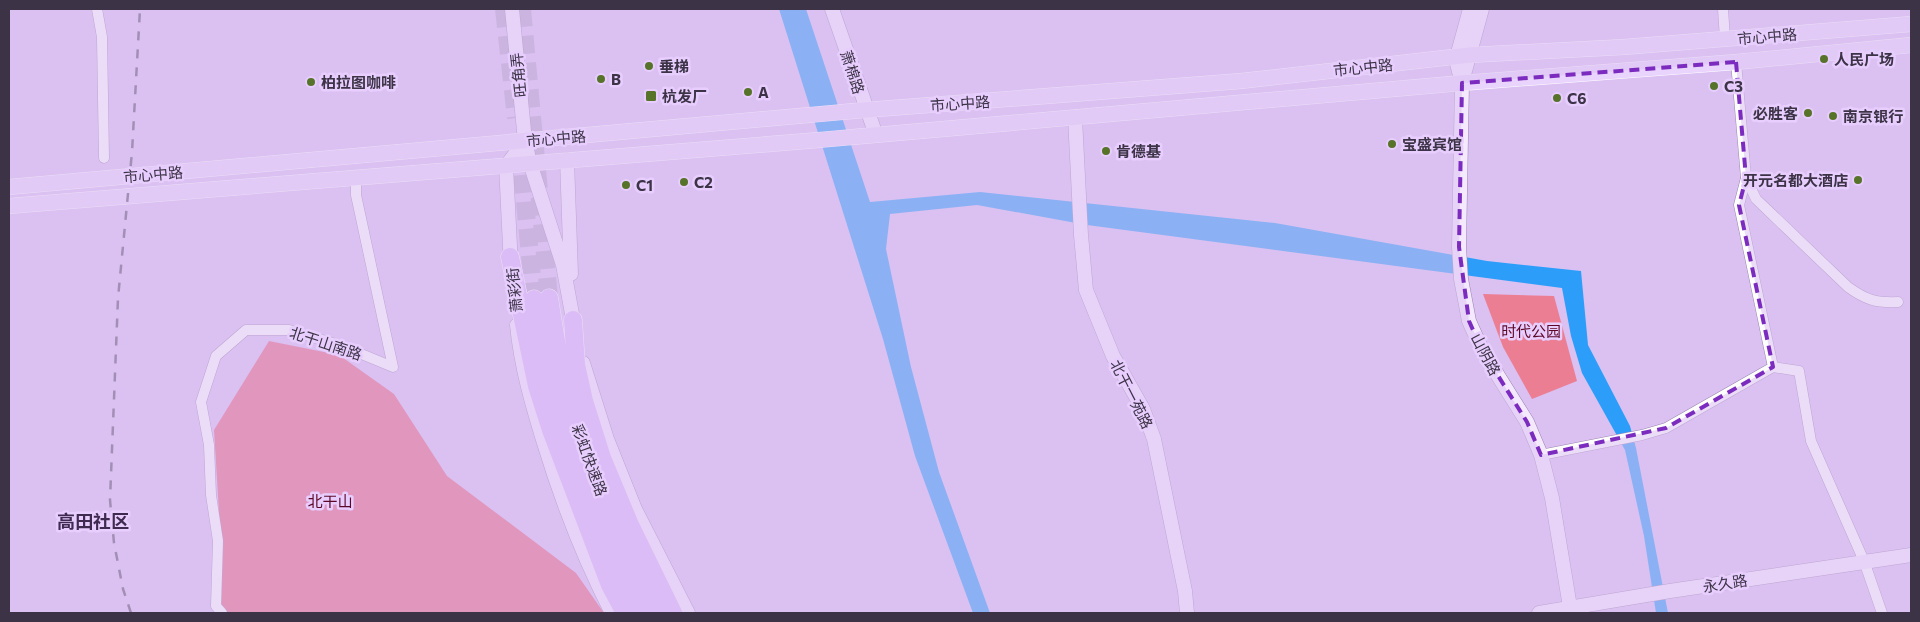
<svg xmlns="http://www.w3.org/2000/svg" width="1920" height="622" viewBox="0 0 1920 622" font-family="Commissioner,'Noto Sans SC',sans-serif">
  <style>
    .green { fill: #ec7e94 }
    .forest { fill: #e86382 }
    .water { fill: #2c9ef9 }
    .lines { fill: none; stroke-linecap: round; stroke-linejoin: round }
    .highway-tunnel { stroke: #baa5cf; stroke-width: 18; stroke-dasharray: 18 9; stroke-linecap: butt }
    .street-casing { stroke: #9c85b2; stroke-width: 11 }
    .secondary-casing { stroke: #9c85b2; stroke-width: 15 }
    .primary-casing { stroke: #fff; stroke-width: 16 }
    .highway-casing { stroke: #fff; stroke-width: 19 }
    .street { stroke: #fff; stroke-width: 10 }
    .secondary { stroke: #f4e9fe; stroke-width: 14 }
    .primary { stroke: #e9d4fd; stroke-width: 15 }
    .highway { stroke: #dbb7fc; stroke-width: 18 }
    .rail { stroke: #60536d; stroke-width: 2.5; stroke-dasharray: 9 9; stroke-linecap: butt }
    .marked { fill: none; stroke: #7b2cbf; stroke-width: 4; stroke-dasharray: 10 6; stroke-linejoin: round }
    .poi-dot { fill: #567329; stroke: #e7cefe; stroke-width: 2 }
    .labels { text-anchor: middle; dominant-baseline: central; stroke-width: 5; stroke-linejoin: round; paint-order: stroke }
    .street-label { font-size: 15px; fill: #3c3346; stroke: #e7cefe }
    .poi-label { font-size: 15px; font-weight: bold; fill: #3c3346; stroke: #e7cefe; text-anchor: start }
    .park-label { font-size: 15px; fill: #5d0625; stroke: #e7cefe }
    .quarter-label { font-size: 18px; font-weight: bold; fill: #3f2a50; stroke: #e7cefe }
  </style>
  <rect width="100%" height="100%" fill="#dac1f1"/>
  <polygon class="green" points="1483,294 1554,296 1577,381 1532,399 1503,347"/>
  <polygon class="forest" points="269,341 339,355 394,394 447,476 576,573 604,613 222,613 216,606 219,512 214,430"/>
  <polygon class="water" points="779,9 806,9 870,202 980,192 1275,223 1487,261 1581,271 1588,345 1630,426 1636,448 1668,613 1656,613 1644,536 1625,450 1582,373 1571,336 1562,288 1087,225 977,205 890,214 886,249 911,367 939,472 990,613 973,613 915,456 883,339"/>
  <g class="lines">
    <g class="highway-tunnel">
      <polyline points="504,9 516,118"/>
      <polyline points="522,9 549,298"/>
      <polyline points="520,148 534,299"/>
    </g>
    <g class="street-casing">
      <g id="street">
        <polyline points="97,9 102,37 104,158"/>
        <polyline points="1723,9 1725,39"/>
        <path d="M1746,178l10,21 92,88c18,13 28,16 50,15"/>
        <polyline points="1773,367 1799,371 1811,441 1864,561 1882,613"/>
        <polyline points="1541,455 1642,435 1666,428 1773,367 1739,205 1746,178 1736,62"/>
        <polyline points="222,613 216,606 218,541 211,495 209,445 201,402 216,356 246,330 289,330 342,346 393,367 356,195 356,177"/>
      </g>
    </g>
    <g class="secondary-casing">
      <g id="secondary">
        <polyline points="512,9 525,141 530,163 563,265 575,330"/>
        <polyline points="832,9 876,135"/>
        <polyline points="1470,9 1456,60 1462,83 1459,247 1461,279 1469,321 1482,350 1527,422 1541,455 1552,498 1571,613"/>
        <polyline points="1462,82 1482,9"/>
        <polyline points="1075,118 1081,235 1086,290 1113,356 1143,409 1154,439 1185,591 1187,613"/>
        <polyline points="567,160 571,274"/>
        <polyline points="511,266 506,166 525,141"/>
        <path d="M517,325c4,41 15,79 27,118 18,59 40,116 68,170"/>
        <polyline points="583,363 607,439 635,509 688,613"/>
        <polyline points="1539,613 1670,591 1911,555"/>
      </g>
    </g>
    <g class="primary-casing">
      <g id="primary">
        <polyline points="9,187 865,110 1241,81 1470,55 1624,47 1911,24"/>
        <polyline points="9,206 819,140 1462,83 1736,62 1911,45"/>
      </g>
    </g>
    <g class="highway-casing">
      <g id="highway">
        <polyline points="510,257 537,386 551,430 610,585 625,613"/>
        <path d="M549,298c4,24 7,48 13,71 18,86 56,167 96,244"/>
        <path d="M534,299c4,22 7,45 12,67 20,86 54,169 96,247"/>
        <polyline points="573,320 576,365 584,401 602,458 630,525 673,613"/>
      </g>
    </g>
    <use href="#street" class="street"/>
    <use href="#secondary" class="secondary"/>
    <use href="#primary" class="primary"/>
    <use href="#highway" class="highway"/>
    <polyline class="rail" points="131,613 123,589 114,543 110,500 118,298 132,152 140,9"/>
  </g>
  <path d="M0 0H1920V622H0ZM1736,62l10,116 -7,27 34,162 -107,61 -125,27 -14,-33 -45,-72 -13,-29 -10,-74 3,-164z" fill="#dac1f1" fill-opacity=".55" fill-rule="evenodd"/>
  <path class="marked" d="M1736,62l10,116 -7,27 34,162 -107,61 -125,27 -14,-33 -45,-72 -13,-29 -10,-74 3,-164z"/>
  <g class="poi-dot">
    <circle cx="1824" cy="59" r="5"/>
    <circle cx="649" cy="66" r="5"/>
    <circle cx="601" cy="79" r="5"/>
    <circle cx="311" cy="82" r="5"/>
    <circle cx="1714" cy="86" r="5"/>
    <circle cx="748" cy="92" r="5"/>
    <rect x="645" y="90" width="12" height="12" rx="2.5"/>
    <circle cx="1557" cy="98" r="5"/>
    <circle cx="1808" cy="113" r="5"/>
    <circle cx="1833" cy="116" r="5"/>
    <circle cx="1392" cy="144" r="5"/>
    <circle cx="1106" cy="151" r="5"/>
    <circle cx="1858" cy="180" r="5"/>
    <circle cx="684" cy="182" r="5"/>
    <circle cx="626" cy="185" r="5"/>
  </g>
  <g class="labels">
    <g class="street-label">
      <text transform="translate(1767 36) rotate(-5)">市心中路</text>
      <text transform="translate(1363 67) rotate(-6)">市心中路</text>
      <text transform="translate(853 72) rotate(72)">萧棉路</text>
      <text transform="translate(518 75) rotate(-96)">旺角弄</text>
      <text transform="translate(960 103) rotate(-4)">市心中路</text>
      <text transform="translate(556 138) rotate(-5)">市心中路</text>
      <text transform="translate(153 174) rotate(-5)">市心中路</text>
      <text transform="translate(514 290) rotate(-96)">萧彩街</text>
      <text transform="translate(326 343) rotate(18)">北干山南路</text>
      <text transform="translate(1486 354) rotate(62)">山阴路</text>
      <text transform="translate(1132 394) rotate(63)">北干一苑路</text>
      <text transform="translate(590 460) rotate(70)">彩虹快速路</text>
      <text transform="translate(1725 583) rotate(-9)">永久路</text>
    </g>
    <g class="poi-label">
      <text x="1834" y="59">人民广场</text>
      <text x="659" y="66">垂梯</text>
      <text x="611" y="79">B</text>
      <text x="321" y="82">柏拉图咖啡</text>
      <text x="1724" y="86">C3</text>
      <text x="758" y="92">A</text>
      <text x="662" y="96">杭发厂</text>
      <text x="1567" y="98">C6</text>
      <text x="1798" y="113" text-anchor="end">必胜客</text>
      <text x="1843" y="116">南京银行</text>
      <text x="1402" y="144">宝盛宾馆</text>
      <text x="1116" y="151">肯德基</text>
      <text x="1848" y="180" text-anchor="end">开元名都大酒店</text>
      <text x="694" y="182">C2</text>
      <text x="636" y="185">C1</text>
    </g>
    <g class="park-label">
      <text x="1531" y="331">时代公园</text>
      <text x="330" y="501">北干山</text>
    </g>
    <g class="quarter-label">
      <text x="93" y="521">高田社区</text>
    </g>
  </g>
  <rect width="1920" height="622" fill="none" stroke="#3c3346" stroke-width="20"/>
</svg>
